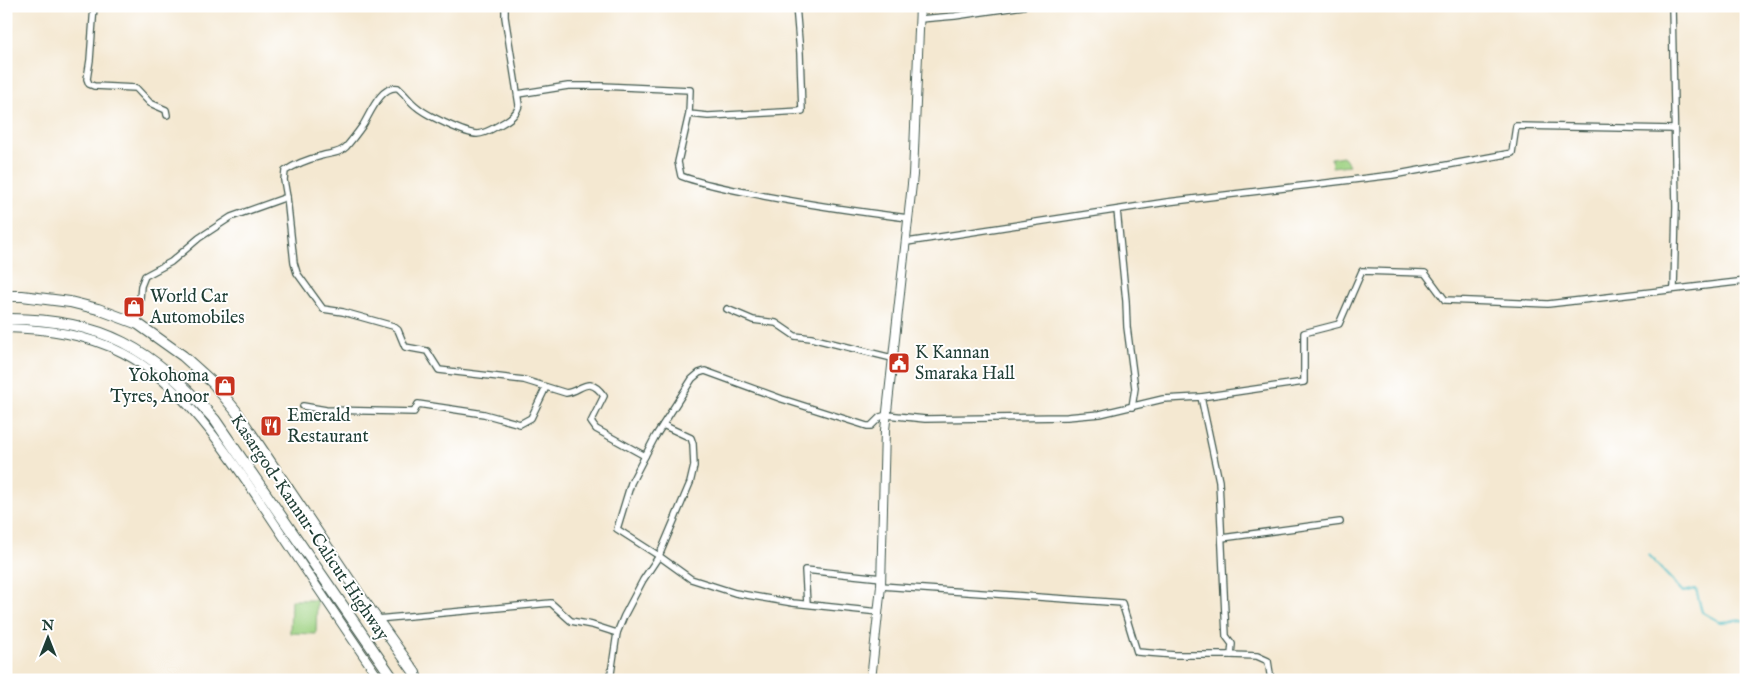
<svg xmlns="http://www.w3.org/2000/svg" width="1752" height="686" viewBox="0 0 1752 686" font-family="'IM FELL English',serif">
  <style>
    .green { fill: #9ed282; stroke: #5e885b }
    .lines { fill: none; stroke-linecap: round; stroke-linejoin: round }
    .stream { stroke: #51bfc6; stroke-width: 2 }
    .street-casing { stroke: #3f574c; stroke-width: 8 }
    .secondary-casing { stroke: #3f574c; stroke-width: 10 }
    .highway-casing { stroke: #3f574c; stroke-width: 12 }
    .street { stroke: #fff; stroke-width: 5.5 }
    .secondary { stroke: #fff; stroke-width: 8 }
    .highway { stroke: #fff; stroke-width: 10 }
    .labels { text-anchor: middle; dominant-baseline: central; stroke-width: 4; stroke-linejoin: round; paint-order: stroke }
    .poi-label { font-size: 18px; fill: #1f3d34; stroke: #fff; text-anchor: start }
    .street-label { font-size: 18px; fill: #1f3d34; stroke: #fff }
  </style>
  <rect width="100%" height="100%" fill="#fff"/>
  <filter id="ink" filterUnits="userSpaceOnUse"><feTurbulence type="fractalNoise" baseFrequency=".02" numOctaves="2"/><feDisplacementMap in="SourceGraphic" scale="10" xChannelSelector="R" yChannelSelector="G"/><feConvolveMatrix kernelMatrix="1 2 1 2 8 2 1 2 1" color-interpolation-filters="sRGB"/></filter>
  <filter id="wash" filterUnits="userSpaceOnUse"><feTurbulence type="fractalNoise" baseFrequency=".0096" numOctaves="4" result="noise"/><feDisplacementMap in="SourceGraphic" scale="20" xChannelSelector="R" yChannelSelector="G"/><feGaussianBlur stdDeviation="1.12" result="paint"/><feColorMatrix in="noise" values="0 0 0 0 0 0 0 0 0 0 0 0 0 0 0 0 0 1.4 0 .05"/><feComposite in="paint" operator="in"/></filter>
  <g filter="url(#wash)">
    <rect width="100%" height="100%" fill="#f4e8d1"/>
    <g class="green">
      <polygon points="1343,156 1349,165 1332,167 1331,158"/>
      <polygon points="291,600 317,600 316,634 290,633"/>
    </g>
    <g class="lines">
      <polyline class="stream" points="1648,555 1683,592 1696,589 1702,612 1720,622 1746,620"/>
    </g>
  </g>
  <g filter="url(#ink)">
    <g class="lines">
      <g class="street-casing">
        <g id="street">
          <polyline points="94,6 90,60 87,79 89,84 94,86 136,88 150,103 166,110 167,115"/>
          <polyline points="1672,6 1676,207 1674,289"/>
          <polyline points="920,19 955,16 1023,6"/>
          <polyline points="518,94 568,86 601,86 690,90 689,114 708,116 802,111 800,53 796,6"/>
          <path d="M689,114l-11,48 3,14c27,10 55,14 83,20 48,9 96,16 144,22"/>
          <path d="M287,197l7,66 3,10 26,36 20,3 50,14 5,4 7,17 22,4 12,19 85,10 42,13c16,-2 22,-19 38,3l-13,26 5,7 49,27 -14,27 -14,46 42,27 32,23 44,14 58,10 86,9"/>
          <polyline points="1117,210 1126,301 1127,327 1135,388 1132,407"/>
          <polyline points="907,242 1167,202 1393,175 1512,153 1516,126 1674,129"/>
          <polyline points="727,309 753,320 776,323 795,336 811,338 892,358"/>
          <path d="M138,324l3,-38 4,-10 26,-14 28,-24 32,-21 56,-20 -3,-17 1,-9c11,-7 24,-12 36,-15 9,-3 18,-2 25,-9 6,-7 12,-15 17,-22 7,-11 18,-40 35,-37 7,6 12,14 19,19 9,8 49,27 60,27 8,0 17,-6 24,-10 9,-5 16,-10 18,-19l-14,-88v-11"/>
          <polyline points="1201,397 1304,382 1304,333 1339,324 1362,271 1425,273 1445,300 1548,304 1746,281"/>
          <polyline points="303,406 326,410 414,412 418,404 484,414 520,424 531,418 546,387"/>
          <polyline points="645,456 655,437 692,379 699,373 705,371 782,399 867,426 871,426 880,417 887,415 925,419 1067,417 1100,414 1163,399 1201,397 1219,481 1226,636 1232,644 1231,655 1257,656 1268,661 1271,680"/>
          <polyline points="1222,538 1340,522"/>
          <polyline points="881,586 1122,603 1137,652 1175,655 1231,655"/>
          <polyline points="807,604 805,570 882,578"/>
          <polyline points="377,619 551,603 571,621 592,625 617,633"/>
          <polyline points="610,680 617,633 624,616 643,580 659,556 690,483 694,466 693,444 691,438 663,425"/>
        </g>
      </g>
      <g class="secondary-casing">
        <g id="secondary">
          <path d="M6,328c41,1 81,6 117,25 66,34 115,116 156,177 33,50 67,100 101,150"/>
          <polyline points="871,680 881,586 885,430 913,175 920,6"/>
        </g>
      </g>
      <g class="highway-casing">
        <g id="highway">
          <polyline points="6,296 22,296 70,302 98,309 138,324 183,356 213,383 236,411 359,594 415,673 417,680"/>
          <path d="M6,319c96,-1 147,30 209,101l179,260"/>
        </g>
      </g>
      <use href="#street" class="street"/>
      <use href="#secondary" class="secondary"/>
      <use href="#highway" class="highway"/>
    </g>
  </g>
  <defs>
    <g id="shop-square" transform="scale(1.125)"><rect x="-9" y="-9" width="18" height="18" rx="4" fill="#c8321e" stroke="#fff"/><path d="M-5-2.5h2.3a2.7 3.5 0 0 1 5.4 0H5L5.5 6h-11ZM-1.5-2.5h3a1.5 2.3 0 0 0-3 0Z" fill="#fff"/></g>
    <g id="civic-square" transform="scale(1.125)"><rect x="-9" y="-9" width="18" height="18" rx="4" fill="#c8321e" stroke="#fff"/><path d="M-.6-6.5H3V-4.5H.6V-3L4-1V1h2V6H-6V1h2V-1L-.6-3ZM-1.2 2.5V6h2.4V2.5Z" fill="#fff"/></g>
    <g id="restaurant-square" transform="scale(1.125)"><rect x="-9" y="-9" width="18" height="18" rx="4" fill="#c8321e" stroke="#fff"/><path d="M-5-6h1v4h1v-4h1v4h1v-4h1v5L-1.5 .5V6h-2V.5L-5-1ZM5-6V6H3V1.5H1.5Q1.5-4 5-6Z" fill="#fff"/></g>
  </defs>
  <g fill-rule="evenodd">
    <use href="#shop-square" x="134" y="307"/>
    <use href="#civic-square" x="899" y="363"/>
    <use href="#shop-square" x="225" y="386"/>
    <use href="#restaurant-square" x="271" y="426"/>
  </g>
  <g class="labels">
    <g class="poi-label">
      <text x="150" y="297">World Car<tspan x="150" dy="21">Automobiles</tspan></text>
      <text x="915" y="353">K Kannan<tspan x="915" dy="21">Smaraka Hall</tspan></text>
      <text x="209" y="376" text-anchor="end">Yokohoma<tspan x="209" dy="21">Tyres, Anoor</tspan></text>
      <text x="287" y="416">Emerald<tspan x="287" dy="21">Restaurant</tspan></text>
    </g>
    <g class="street-label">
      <text transform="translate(309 528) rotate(56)">Kasargod-Kannur-Calicut Highway</text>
    </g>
  </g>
  <rect width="1752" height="686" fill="none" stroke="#fff" stroke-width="25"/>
  <g transform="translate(48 638)" stroke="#ffffff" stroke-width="4" paint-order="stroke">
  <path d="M0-4L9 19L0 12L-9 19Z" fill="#1f3d34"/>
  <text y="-8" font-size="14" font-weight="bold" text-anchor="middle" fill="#1f3d34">N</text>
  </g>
</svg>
